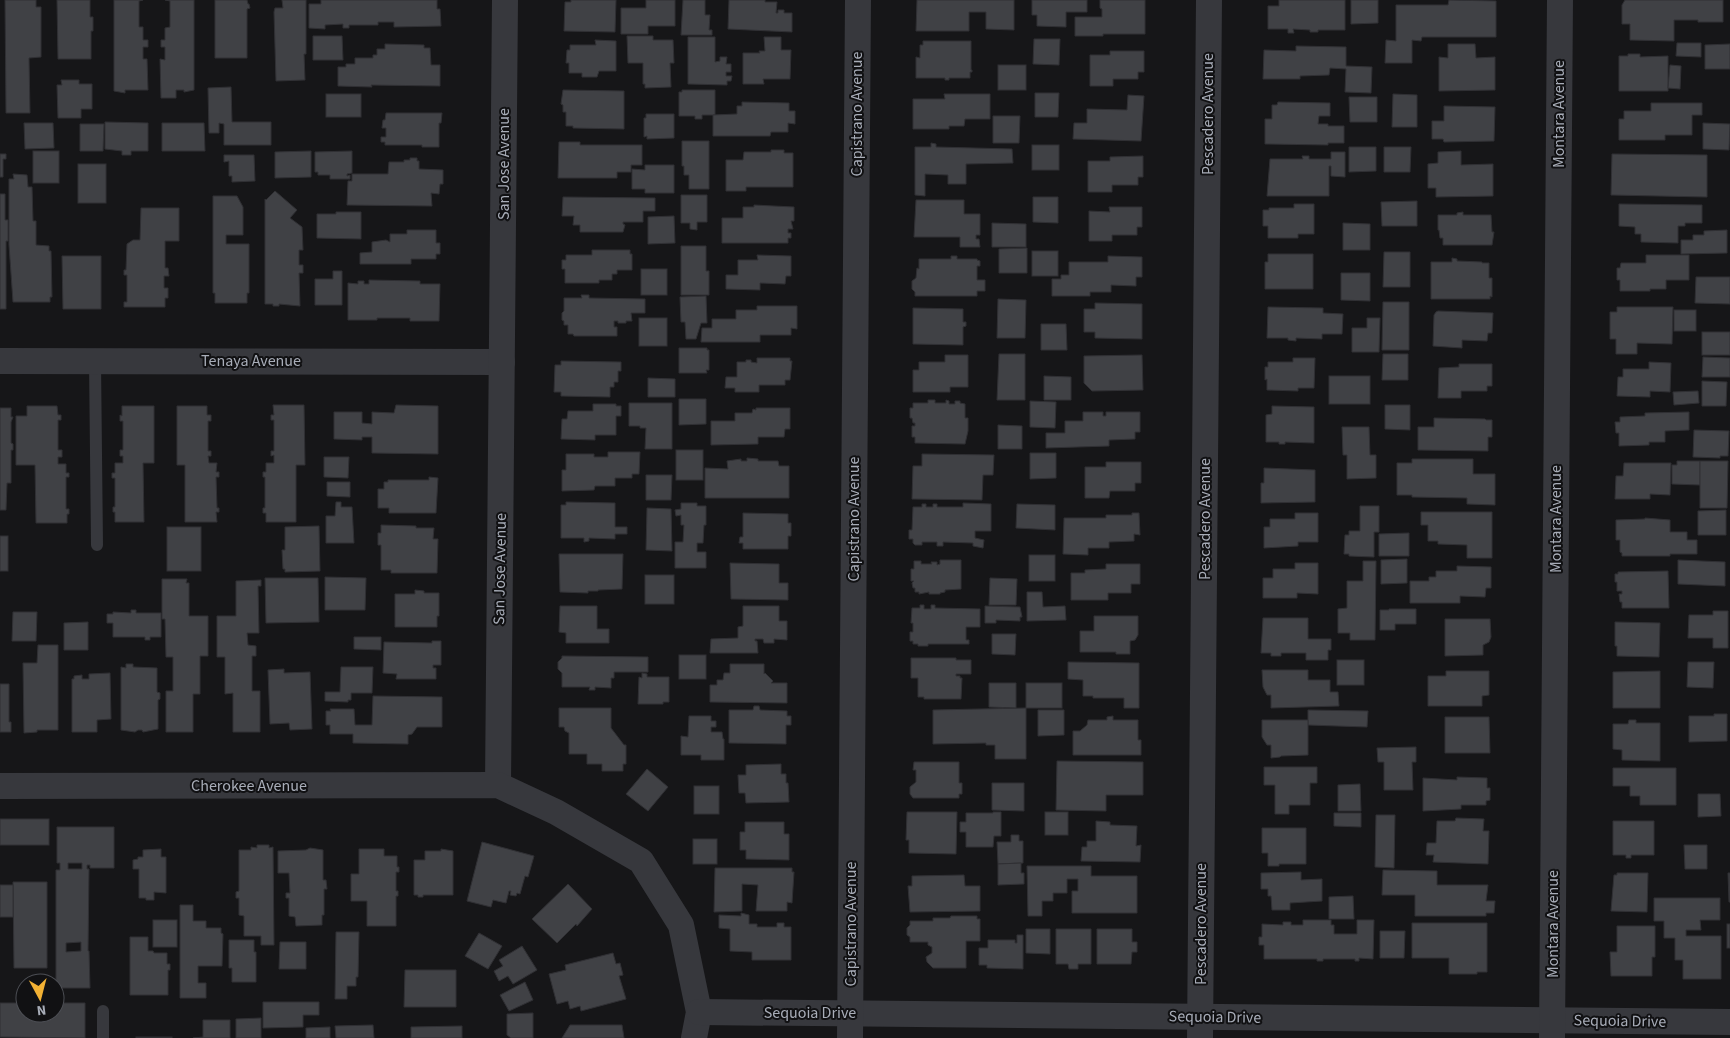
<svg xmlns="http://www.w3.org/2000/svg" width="1730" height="1038" viewBox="0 0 1730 1038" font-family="'Source Sans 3',sans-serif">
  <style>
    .building { fill: #404145; stroke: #303034; fill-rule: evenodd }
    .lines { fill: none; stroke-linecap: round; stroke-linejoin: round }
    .service { stroke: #37383d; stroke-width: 12 }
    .minor { stroke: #37383d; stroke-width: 26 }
    .labels { text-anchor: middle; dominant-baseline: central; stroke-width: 4; stroke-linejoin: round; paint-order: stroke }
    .street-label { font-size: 16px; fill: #a8adb8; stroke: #111113 }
  </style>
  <rect width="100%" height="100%" fill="#161618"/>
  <g class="building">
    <polygon points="5,0 36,0 36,7 41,7 41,57 29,58 30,113 6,113"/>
    <polygon points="57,0 90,0 90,17 93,17 93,31 91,31 91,59 58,59"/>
    <polygon points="114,0 143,0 139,1 139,27 143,27 143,40 148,40 148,47 143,47 143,59 147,59 148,90 125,90 125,93 114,91"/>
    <polygon points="165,0 194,0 194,90 184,92 184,90 176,90 176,98 161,98 160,59 165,60 165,47 161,47 161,40 165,40 165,28 170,27 170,1"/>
    <polygon points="215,0 247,0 248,4 249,4 250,8 247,9 247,58 215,58"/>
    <polygon points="282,0 306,0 306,54 304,54 305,80 276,81 274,12 275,8 283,8"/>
    <polygon points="321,0 437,0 437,9 440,9 441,26 394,27 394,22 378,22 378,25 349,25 349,28 343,28 343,24 325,25 325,29 309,28 309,4 321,4"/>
    <polygon points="571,0 616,0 615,32 564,31 565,2 571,2"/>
    <polygon points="646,0 675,0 675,26 648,26 648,34 621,34 621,8 646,8"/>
    <polygon points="683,0 705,0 705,15 710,15 709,30 712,30 712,35 681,35"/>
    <polygon points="729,0 765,0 765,2 777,2 776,13 778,13 778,10 784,10 784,13 792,13 792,32 728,29"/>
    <polygon points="917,0 1014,0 1014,30 986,29 986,12 969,12 969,31 916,31"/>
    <polygon points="1032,0 1087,0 1087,12 1066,12 1066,27 1037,26 1037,15 1032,15"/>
    <polygon points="1100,0 1145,0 1145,34 1103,34 1103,36 1075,36 1075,17 1102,17 1102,9 1100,8"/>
    <polygon points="1279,0 1345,0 1345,30 1318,30 1318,32 1310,32 1310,30 1293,29 1294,33 1288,33 1288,29 1268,29 1268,6 1279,6"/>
    <polygon points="1351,0 1378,0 1378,23 1351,24"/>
    <polygon points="1449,0 1496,1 1496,37 1422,37 1421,41 1412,40 1412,63 1385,63 1386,40 1396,41 1396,5 1448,5"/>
    <polygon points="1625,0 1723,0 1723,22 1698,22 1698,20 1674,20 1674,41 1630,40 1630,24 1622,24 1622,5"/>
    <polygon points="313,36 342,36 343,60 313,60"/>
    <polygon points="627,36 653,36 653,40 673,40 674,63 670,63 671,87 645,88 645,84 643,84 643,63 628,63"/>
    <polygon points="688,37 715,37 715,62 720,61 720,57 727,57 726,64 731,64 731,72 726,72 726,76 732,76 731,81 727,81 727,85 688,84"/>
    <polygon points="764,37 781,37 781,50 791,50 790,79 763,79 764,84 743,84 743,53 760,53 759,51 765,51"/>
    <polygon points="1034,39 1060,39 1059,65 1033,64"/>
    <polygon points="595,40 616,41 616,71 599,71 597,77 582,77 582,73 569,73 569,63 566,63 567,50 570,50 570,45 596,45"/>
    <polygon points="923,41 971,41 971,70 972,70 972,72 970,72 970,78 949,78 949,80 945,80 945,78 916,78 916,57 920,58 920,45 923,45"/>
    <polygon points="1677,43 1701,43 1701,57 1676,56"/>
    <polygon points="385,44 424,45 424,48 430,48 431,65 440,65 440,86 371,85 372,87 338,86 338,67 346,67 346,64 355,64 355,58 373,58 373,55 377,55 377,49 385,49"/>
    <polygon points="1448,44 1475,44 1476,58 1495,57 1495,90 1439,91 1439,57 1448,58"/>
    <polygon points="1730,44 1730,69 1705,69 1705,45"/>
    <polygon points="1296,46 1346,47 1346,66 1372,67 1371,93 1345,92 1346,69 1330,68 1329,75 1300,76 1300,79 1263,79 1264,50 1296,51"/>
    <polygon points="1110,51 1144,51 1144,72 1138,72 1138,79 1113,79 1113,86 1090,86 1090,55 1110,55"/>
    <polygon points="1628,54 1640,54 1640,57 1668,56 1668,91 1619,91 1619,56 1628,56"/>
    <rect x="998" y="65" width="28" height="25"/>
    <polygon points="1670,65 1681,66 1680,89 1668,88"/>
    <polygon points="61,80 79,80 79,84 92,84 92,109 81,109 81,118 58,118 57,85 62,85"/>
    <polygon points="231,87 232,122 271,122 271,145 224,145 224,124 219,123 219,133 209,133 208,88"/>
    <polygon points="563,90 624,91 624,129 573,128 573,126 566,126 566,112 563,112 563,105 561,104"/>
    <polygon points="682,90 715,90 715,115 702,115 702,119 695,119 695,116 679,116 679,92 682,92"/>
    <polygon points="1035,93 1059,93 1058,117 1035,117"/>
    <rect x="326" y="94" width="35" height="23"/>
    <polygon points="944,94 990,94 990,119 965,119 964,126 949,126 949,129 913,129 913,99 945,99"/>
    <polygon points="1393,94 1417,95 1417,127 1392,127"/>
    <polygon points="1128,95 1144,96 1141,141 1073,139 1074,123 1087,123 1087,109 1127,110"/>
    <polygon points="1349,97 1377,97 1377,122 1350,122"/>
    <polygon points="742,102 789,103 789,111 795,111 795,124 788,123 788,132 771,132 770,136 713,136 713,115 737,114 737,106 742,106"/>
    <polygon points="1278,102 1330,103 1330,116 1319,116 1318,124 1328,124 1328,126 1344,126 1344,143 1328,143 1328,145 1265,144 1265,119 1272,119 1272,105 1277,105"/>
    <polygon points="1651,103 1702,103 1702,115 1692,115 1692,135 1665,135 1665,140 1619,140 1619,119 1624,119 1624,111 1651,111"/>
    <polygon points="1444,106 1495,107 1494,141 1444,142 1443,139 1432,139 1432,121 1444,121"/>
    <polygon points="386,113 442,113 441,123 439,123 439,147 422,147 422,145 385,145 385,142 381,142 381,137 386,137 386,128 382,128 383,120 385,120"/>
    <polygon points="646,114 674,114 674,138 647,139 647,136 644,137 644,118 646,118"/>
    <polygon points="993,116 1020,116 1019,143 993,143"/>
    <polygon points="105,122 148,123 148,151 131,151 131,155 122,155 122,151 105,149"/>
    <polygon points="24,123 53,123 54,148 25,149"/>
    <polygon points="162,123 204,123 205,151 162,151"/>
    <polygon points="1703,123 1730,124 1729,150 1703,149"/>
    <polygon points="80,124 104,124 103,151 80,151"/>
    <polygon points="682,141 709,141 709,189 689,189 689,175 684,175 684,166 682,166"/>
    <polygon points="559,142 580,142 580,145 642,145 642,165 631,165 631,172 617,172 617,178 558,178"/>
    <polygon points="931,143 936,144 936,147 1012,149 1013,163 966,164 966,184 948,184 948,175 925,174 925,196 915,195 915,147 931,147"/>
    <rect x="1032" y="145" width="27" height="25"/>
    <polygon points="1349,147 1376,147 1376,171 1349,172"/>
    <polygon points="1384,147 1411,147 1410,172 1384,172"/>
    <polygon points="771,150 784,150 784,153 793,153 793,187 746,187 746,191 726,191 726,160 743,160 744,152 771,152"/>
    <rect x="33" y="151" width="26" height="32"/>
    <polygon points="311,151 311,177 275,178 275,152"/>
    <polygon points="352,151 352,173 347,174 347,176 350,175 350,179 330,179 330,175 318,175 318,172 315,172 315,152"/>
    <polygon points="1461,151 1461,165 1493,164 1493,196 1436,197 1436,188 1428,188 1428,164 1438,163 1438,152"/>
    <polygon points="1331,152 1345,152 1345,177 1331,176 1331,166 1329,166 1329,196 1267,196 1270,159 1303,159 1302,156 1309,156 1309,159 1331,159"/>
    <polygon points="0,154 6,154 6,159 3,159 3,177 0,177"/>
    <polygon points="1612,154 1707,155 1707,197 1611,195"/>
    <polygon points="224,155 254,155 255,181 232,182 232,176 229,176 229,161 224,162"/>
    <polygon points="1143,156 1143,177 1138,177 1138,185 1112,185 1112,192 1088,192 1088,161 1110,161 1110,157"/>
    <polygon points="410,158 417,158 417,161 419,161 419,169 443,170 443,184 440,184 439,194 431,193 432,206 347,205 348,181 352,181 352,174 388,174 389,162 404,162 404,160 410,160"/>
    <rect x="78" y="164" width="28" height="39"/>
    <polygon points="645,165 674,165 674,193 645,193 645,189 632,189 632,169 645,170"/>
    <polygon points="13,174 27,175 28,187 32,187 33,221 36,221 36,245 49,246 49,251 51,251 52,297 50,297 50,302 13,302 9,245 9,179 14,179"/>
    <polygon points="275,191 297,210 290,218 302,227 303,250 299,250 299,265 303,265 303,273 299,273 300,306 279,304 279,306 273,306 273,304 265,304 265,199 266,200"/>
    <polygon points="0,194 5,194 5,220 8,220 8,241 6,241 6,309 0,309"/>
    <polygon points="681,195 707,195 707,222 697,222 697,230 690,229 690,223 681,223"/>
    <polygon points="213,196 237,196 243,207 243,235 226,235 226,244 249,244 249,293 247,293 247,303 215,303 215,293 213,293"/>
    <polygon points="563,197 655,198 655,211 643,211 643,222 623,222 623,224 625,225 623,232 580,232 580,225 573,225 574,216 562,216"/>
    <polygon points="1033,197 1058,197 1058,223 1033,222"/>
    <polygon points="916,200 964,200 964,214 980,214 980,235 976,235 976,239 979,239 980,247 960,247 960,237 914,237"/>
    <polygon points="1417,201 1417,226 1382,226 1381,202"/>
    <polygon points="1294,204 1314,204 1314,234 1298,234 1298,238 1268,238 1268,226 1263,226 1263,210 1269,210 1269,208 1294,208"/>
    <polygon points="1619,204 1702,205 1702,223 1685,223 1685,226 1678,226 1678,243 1641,242 1641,234 1635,234 1635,227 1619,226"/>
    <polygon points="754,205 794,207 794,221 791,221 793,229 788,229 788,233 791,233 791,238 788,238 788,243 722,243 722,218 743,218 743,207 754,207"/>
    <polygon points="1109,207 1142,207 1142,227 1137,227 1137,235 1112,235 1112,241 1089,241 1089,211 1110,212"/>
    <polygon points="141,208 179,208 179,241 165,241 165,268 168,268 169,276 164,276 164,288 168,288 168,298 165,298 165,307 124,307 124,302 127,302 127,275 124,275 124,270 126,270 127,244 133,240 140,240"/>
    <polygon points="336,212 361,212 361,239 317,238 317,214 336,214"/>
    <polygon points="1463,212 1463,215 1491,215 1492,232 1494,232 1492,245 1443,245 1443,238 1440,238 1439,230 1438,230 1438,215 1457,215 1457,213"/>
    <polygon points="674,216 675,243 648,244 648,217"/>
    <polygon points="992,223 1026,224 1026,247 992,247"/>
    <polygon points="1343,223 1370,224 1370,250 1343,250"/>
    <polygon points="407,230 436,230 436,243 440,243 440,254 436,254 436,259 411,259 411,264 360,264 360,253 372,252 372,242 386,240 390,242 390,234 407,234"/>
    <polygon points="1727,230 1727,253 1681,254 1681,240 1693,240 1693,235 1704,235 1704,231"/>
    <polygon points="681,246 706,246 706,271 709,271 709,295 681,295"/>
    <polygon points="1027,248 1027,273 999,273 999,249"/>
    <polygon points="592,250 630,250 630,254 632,254 632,270 617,270 617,274 612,274 612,280 599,280 599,283 565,283 565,269 562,269 562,260 566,260 566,255 592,255"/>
    <rect x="1032" y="251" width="26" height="25"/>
    <polygon points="1384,252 1410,252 1410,287 1383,287"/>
    <polygon points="1268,254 1313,254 1313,289 1265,289 1265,262 1268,262"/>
    <polygon points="757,255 791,256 791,276 786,276 785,284 760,283 760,290 726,289 726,275 738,275 738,260 758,260"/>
    <polygon points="1646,255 1689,255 1689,280 1666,280 1666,289 1650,289 1650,291 1620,291 1620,280 1617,280 1617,268 1620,268 1621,263 1646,263"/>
    <polygon points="62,256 101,256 101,309 63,309"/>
    <polygon points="951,256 957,256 957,259 977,259 977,260 980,261 980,266 977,266 977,280 985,280 985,291 977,291 977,296 915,296 915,292 912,289 912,281 916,278 917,268 919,269 919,259 951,259"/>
    <polygon points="1108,256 1142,257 1142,277 1136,277 1136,286 1111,285 1111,292 1090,292 1090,296 1052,296 1052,279 1061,279 1061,275 1069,275 1069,262 1108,262"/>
    <polygon points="1452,258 1457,259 1457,261 1482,262 1482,263 1489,263 1489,278 1492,278 1492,297 1490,296 1490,299 1431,299 1431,262 1452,262"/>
    <rect x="641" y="269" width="26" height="26"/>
    <polygon points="333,271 342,271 342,305 315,305 315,279 333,279"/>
    <polygon points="1341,273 1370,273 1370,301 1341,300"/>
    <polygon points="1696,277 1730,277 1730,304 1695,303"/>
    <polygon points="369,280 420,281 420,284 440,284 439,321 410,321 410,318 377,318 377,320 348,320 348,283 358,284 358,281 364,281 364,284 369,284"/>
    <polygon points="581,295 589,295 589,298 645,299 645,313 631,313 632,321 626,321 626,323 618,323 618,321 614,321 614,327 617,327 617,336 574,336 573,334 568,334 568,325 564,325 564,321 562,320 562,313 564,311 564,298 582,298"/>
    <polygon points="706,296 707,323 701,323 696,339 686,339 685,322 681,322 680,297"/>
    <polygon points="998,299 1026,300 1025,338 997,338"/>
    <polygon points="1383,302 1409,302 1409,350 1382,350"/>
    <polygon points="1095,303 1142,304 1142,339 1095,338 1095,332 1084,332 1084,309 1095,309"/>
    <polygon points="757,306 797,306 797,329 791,328 791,335 760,335 760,342 701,342 702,328 712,328 712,319 736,319 736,310 757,310"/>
    <polygon points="1268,307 1323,308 1323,313 1343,314 1342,334 1322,334 1322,339 1296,338 1296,341 1288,340 1288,338 1267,338"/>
    <polygon points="1617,307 1673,307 1672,344 1637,343 1637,354 1616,354 1616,339 1610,339 1610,312 1617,312"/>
    <polygon points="913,308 963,309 963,322 966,322 966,326 963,327 963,345 913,344"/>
    <rect x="1674" y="310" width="22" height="21"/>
    <polygon points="1438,311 1493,313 1492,333 1488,333 1487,341 1462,340 1462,348 1433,346 1434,315 1436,312"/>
    <rect x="639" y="318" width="28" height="28"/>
    <polygon points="1367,318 1380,318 1379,352 1352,352 1352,328 1367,328"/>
    <polygon points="1041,324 1066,324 1067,350 1041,350"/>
    <rect x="1702" y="332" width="28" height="23"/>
    <polygon points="679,348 707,348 707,350 709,350 709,370 706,370 707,373 679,373"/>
    <polygon points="999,354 1025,354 1025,400 997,400"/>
    <polygon points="1383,354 1408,354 1408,380 1382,380"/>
    <polygon points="945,355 968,355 968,387 950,387 950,392 913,392 913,370 919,370 919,362 945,362"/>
    <polygon points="1142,355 1143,390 1092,391 1084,383 1084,356"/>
    <polygon points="1703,357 1730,358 1730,377 1702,377"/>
    <polygon points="757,358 790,358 790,361 792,361 790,380 785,380 785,385 759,385 759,392 735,392 735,388 725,388 726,377 737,377 737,362 746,362 746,360 751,360 751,362 757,363"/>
    <polygon points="1293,358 1315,358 1314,388 1298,388 1298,391 1267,390 1267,379 1265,380 1265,367 1268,367 1268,362 1293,362"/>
    <polygon points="561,361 621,362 621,371 618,371 618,382 614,382 614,387 610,387 610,397 561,396 561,392 554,392 555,365 561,365"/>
    <polygon points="1649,362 1671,363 1670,392 1650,391 1650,397 1617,396 1618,377 1623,377 1623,369 1649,369"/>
    <polygon points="1459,364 1492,364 1492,386 1487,386 1487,391 1461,391 1461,398 1438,398 1439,368 1459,367"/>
    <polygon points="1044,376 1071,377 1071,400 1044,400"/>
    <rect x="1329" y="376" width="41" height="28"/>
    <polygon points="648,378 675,379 675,397 648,397"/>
    <polygon points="1702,381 1727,382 1726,406 1702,406"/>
    <polygon points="1698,391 1699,403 1674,405 1673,392"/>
    <polygon points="679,399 706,399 706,424 679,425"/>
    <polygon points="928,400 935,400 935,403 946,403 946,400 949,401 949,404 955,404 955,401 960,401 960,403 965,404 965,418 968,418 968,431 965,444 915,443 915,437 912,437 912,426 915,426 915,423 913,423 912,418 910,418 910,408 913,408 913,403 928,403"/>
    <polygon points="1030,401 1056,402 1055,428 1030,427"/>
    <polygon points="629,403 672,403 672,449 645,449 646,428 640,428 640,426 629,426"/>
    <polygon points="593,404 616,404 616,406 621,406 621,416 616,416 616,435 595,435 595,440 561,439 562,419 567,419 568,411 593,411"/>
    <polygon points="273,405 304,405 305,465 296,465 296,522 266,522 266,513 263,513 263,508 265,508 265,477 263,477 263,472 266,472 266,463 274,463 274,455 271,456 271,451 274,451 274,420 271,420 271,415 274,415"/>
    <polygon points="396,405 438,406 438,454 372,453 372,437 362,437 362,440 334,439 334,412 362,412 362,423 372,424 372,412 394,413"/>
    <polygon points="1385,405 1410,405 1410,430 1385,429"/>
    <polygon points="27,406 57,406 58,415 61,415 61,420 58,420 58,450 62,450 62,457 58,457 58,464 66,464 66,473 69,473 69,477 66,477 66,509 69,509 69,514 67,514 67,523 36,523 35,465 16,465 16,416 27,416"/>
    <polygon points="122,406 154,406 154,463 143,463 144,522 115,522 115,512 113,512 113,507 115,507 115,478 112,478 112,473 115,473 115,463 123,463 123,456 120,456 120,450 123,450 123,421 120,421 120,415 122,416"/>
    <polygon points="177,406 207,406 207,415 211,415 211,421 208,421 208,451 211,451 211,456 208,456 209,463 217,463 216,472 219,472 219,477 216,477 217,508 219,508 219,512 216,512 217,522 185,522 185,465 177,465"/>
    <polygon points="1272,406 1314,407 1314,443 1285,442 1285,444 1279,444 1279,442 1266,442 1266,415 1272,414"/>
    <polygon points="0,408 11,408 11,417 13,417 11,422 11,443 13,444 13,450 11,450 11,483 7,483 6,510 0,510"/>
    <polygon points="756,408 790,408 790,429 785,429 784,437 758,437 758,444 711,445 711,421 735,421 735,413 752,413 753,409 756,410"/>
    <polygon points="1083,412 1103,412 1103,416 1106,416 1106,412 1140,412 1140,432 1135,432 1135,439 1109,440 1109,446 1046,448 1046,433 1065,433 1065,421 1083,421"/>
    <polygon points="1689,412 1689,430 1665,431 1665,442 1649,442 1649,445 1619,446 1619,433 1616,433 1615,422 1620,422 1620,417 1645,416 1645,413"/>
    <polygon points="1434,418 1485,419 1486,420 1492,420 1492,437 1488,437 1488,451 1418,450 1418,427 1434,427"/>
    <polygon points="998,425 1022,426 1022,449 998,449"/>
    <polygon points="1342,427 1369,427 1370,455 1376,455 1376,478 1347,479 1347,455 1343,455"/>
    <polygon points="1694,430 1729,431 1728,456 1720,456 1720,458 1693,457"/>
    <rect x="676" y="450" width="27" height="30"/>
    <polygon points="608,452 640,452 639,474 632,474 632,478 615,478 615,486 595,486 594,490 562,491 562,470 566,470 566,454 594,454 594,457 608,457"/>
    <polygon points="1030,453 1056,453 1056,478 1030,479"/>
    <polygon points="922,454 994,455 993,475 983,475 982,500 912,499 913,466 922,466"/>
    <polygon points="324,457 349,457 348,478 324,477"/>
    <polygon points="747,458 758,459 758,461 778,461 779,466 789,466 789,498 705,498 705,468 728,469 727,461 741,459 741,461 747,461"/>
    <polygon points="1412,459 1473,459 1473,474 1495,474 1495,505 1467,504 1467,498 1412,497 1412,495 1397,495 1397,463 1412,463"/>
    <polygon points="1677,461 1700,461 1700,485 1672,484 1672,465 1677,465"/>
    <polygon points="1700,461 1728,461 1727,508 1700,508"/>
    <polygon points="1106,462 1141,462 1141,483 1135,483 1135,491 1110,491 1109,498 1085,498 1085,467 1106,467"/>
    <polygon points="1624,463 1671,463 1670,495 1650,494 1650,499 1615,499 1616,476 1623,476"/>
    <polygon points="1264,468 1315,470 1315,502 1261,503 1261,483 1264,483"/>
    <polygon points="646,475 672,475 671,500 646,500"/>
    <polygon points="429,477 438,478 436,513 389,513 389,508 378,508 378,489 384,489 384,482 388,482 388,480 429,480"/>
    <polygon points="327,482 350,482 350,497 327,496"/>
    <polygon points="336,502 341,502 341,507 352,507 354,543 326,543 326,516 335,516"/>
    <polygon points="566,502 615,503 615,527 627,527 627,534 615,534 615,539 589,538 589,541 584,542 584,538 561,538 561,505 566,505"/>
    <polygon points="681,503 697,503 697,506 706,506 706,525 704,525 703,543 697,543 697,552 706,552 706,568 675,568 675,542 683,542 684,525 681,525 681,515 676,516 675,510 681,509"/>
    <polygon points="963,503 991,504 991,531 975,531 975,538 984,540 983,548 973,546 973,543 943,542 943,546 937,546 937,542 922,542 922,545 915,545 913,543 913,539 909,539 909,530 912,530 913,507 922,507 922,504 926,504 926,507 933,507 933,504 937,504 937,507 963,507"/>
    <polygon points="1017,504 1055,505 1055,530 1016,528"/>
    <polygon points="1360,506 1379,506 1379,532 1374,532 1374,557 1349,556 1349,554 1344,554 1345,535 1349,535 1349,531 1360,531"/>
    <polygon points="647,508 671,509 672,551 646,550"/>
    <polygon points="1726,510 1726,535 1698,535 1698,511"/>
    <polygon points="1421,512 1492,512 1492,558 1467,558 1467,545 1438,544 1438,541 1428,541 1428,525 1421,525"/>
    <polygon points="743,513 788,514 788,523 791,523 791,536 788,536 788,549 743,549 743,543 739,543 740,537 743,537"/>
    <polygon points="1132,513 1139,513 1140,535 1134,534 1134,541 1109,542 1109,548 1088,548 1088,555 1063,554 1064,518 1106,518 1106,515 1132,515"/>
    <polygon points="1295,513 1318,513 1318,542 1298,542 1298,546 1264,548 1264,527 1270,527 1270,519 1295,519"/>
    <polygon points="1645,518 1670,520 1670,532 1687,532 1687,540 1697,540 1697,554 1670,554 1670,556 1622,556 1622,553 1620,552 1620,540 1616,540 1616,520 1645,519"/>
    <polygon points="381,525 416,526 416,528 434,528 433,539 438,539 437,573 391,573 391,570 381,570 381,545 378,545 378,533 381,533"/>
    <polygon points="319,526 320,571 285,572 285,569 283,569 282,550 285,550 285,527"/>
    <rect x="167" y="527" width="34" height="44"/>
    <polygon points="1409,533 1409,556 1379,556 1379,534"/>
    <rect x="0" y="536" width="8" height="35"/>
    <polygon points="559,554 623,554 622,589 598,590 598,591 588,591 588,593 560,592"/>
    <rect x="1029" y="555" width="26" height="26"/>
    <polygon points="1407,559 1407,583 1381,584 1381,560"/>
    <polygon points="940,560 961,560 961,589 945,590 945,592 940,593 940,594 929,594 929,592 919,594 919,592 915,592 915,588 913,588 912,583 914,581 911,581 911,569 914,569 914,561 921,561 921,564 932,564 931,562 937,562 937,565 940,564"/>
    <polygon points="1678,560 1725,562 1725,586 1678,584"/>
    <polygon points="1363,561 1376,561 1375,640 1350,640 1350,633 1338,633 1338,609 1347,608 1347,581 1363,581"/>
    <polygon points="730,563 779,564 779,583 788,583 788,600 731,599"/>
    <polygon points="1295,563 1318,563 1318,594 1297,593 1297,598 1263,598 1263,578 1273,578 1273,569 1295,569"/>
    <polygon points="1106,564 1140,564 1140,584 1131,584 1131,593 1108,593 1108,600 1071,600 1071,573 1085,573 1085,570 1106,569"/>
    <polygon points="1457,566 1491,567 1491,588 1486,588 1485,597 1460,596 1460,603 1410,603 1410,581 1429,581 1429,577 1436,577 1436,571 1457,571"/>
    <polygon points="1668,571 1669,608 1622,608 1622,602 1620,602 1619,594 1622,594 1622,591 1617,591 1617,582 1615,582 1615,574 1618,574 1618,572"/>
    <rect x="645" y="575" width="29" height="29"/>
    <polygon points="325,577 366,578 365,610 325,610"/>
    <polygon points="265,578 318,578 319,622 266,623"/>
    <polygon points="990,578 1017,579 1016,605 989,605"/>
    <polygon points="162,579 187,579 186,583 189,583 189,616 208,616 208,656 200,656 200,694 193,694 193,732 166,732 166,691 173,691 173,657 166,657 165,619 162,619"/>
    <polygon points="261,580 261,586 258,586 259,633 247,633 248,645 256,646 256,656 252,656 252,691 260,691 260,732 233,732 233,693 225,694 225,657 217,657 217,616 236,616 236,581"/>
    <polygon points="415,590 424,591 424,593 439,593 439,616 437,616 437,627 395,627 395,594 415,594"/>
    <polygon points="1027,592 1042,592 1043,607 1065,606 1066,620 1027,621"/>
    <polygon points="920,605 924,605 924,609 931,609 931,605 935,605 935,608 980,609 980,627 966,627 966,640 969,640 969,644 928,644 928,646 918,646 918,644 913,644 913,641 910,641 910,632 913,632 913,623 911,623 912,608 920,608"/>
    <polygon points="560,606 597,606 597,629 609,629 609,643 566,643 566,633 559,632"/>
    <polygon points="743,606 779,606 779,621 787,621 787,640 774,639 774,643 764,643 763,639 755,639 755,641 757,641 758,653 710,653 711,639 738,638 738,627 743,626"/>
    <polygon points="985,606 1020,607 1022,617 1020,617 1020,621 996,620 996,623 985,623"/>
    <polygon points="1389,609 1416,609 1416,624 1395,624 1395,630 1380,630 1380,610 1389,610"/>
    <polygon points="131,610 136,610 136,613 161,613 161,637 150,637 150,640 145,640 145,637 113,637 113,623 107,623 107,614 113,614 113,612 131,613"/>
    <polygon points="1713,611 1728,611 1728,648 1713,648 1713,638 1688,638 1689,615 1713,615"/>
    <polygon points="13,612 37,612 36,641 12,641"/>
    <polygon points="1094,616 1138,616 1138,635 1135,640 1130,641 1130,654 1116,654 1116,652 1080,652 1080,631 1094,631"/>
    <polygon points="1263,618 1308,618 1308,639 1331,639 1331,650 1328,650 1328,660 1306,660 1306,653 1281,653 1281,656 1271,656 1271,653 1261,653"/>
    <polygon points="1445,619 1490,619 1491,637 1489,642 1483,645 1483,655 1445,656"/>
    <polygon points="88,622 88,650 64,650 64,623"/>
    <polygon points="1615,622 1660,623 1659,657 1617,656 1617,646 1615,646"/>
    <polygon points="992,634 1016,634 1015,655 992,654"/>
    <polygon points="354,637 381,637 381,650 354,649"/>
    <polygon points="432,641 441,641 441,665 433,665 433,668 436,668 436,679 396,679 397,674 383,673 384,642 432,643"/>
    <polygon points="38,645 58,645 58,730 37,730 37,732 24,733 23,663 37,663"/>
    <rect x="679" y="655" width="27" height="24"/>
    <polygon points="562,656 648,657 648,672 614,672 614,678 611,678 611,688 595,687 595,690 589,690 590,687 562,687 562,673 558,669 558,662 562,658"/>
    <polygon points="911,658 956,658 956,660 971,660 971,674 956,674 956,676 960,676 960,678 962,678 961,699 924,699 924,697 918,697 918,678 911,678"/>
    <rect x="1337" y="660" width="27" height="25"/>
    <polygon points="1068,662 1139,663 1139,708 1124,708 1124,698 1093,698 1093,696 1083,696 1083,680 1068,679"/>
    <polygon points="1688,662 1714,662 1713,688 1687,687"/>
    <polygon points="126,664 133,664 133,667 157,668 157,692 160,693 160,699 158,700 158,729 143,732 142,730 138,730 135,732 121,730 121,667 126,668"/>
    <polygon points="730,664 764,664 764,674 765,673 773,681 771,683 787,683 787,703 710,702 710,685 717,685 717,680 723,680 724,673 730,673"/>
    <polygon points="341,667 373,667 372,693 351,693 351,700 348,700 348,702 325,701 325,692 340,692"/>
    <polygon points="284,669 284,673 310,672 312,729 290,730 289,723 270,724 268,670"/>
    <polygon points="1262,670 1308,670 1308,680 1330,680 1330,692 1338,692 1339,706 1271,708 1271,695 1267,695 1263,687"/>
    <polygon points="1446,671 1489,671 1489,695 1482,696 1482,706 1428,706 1428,676 1446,676"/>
    <polygon points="1660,671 1660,708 1613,708 1613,672"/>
    <polygon points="110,673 111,719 97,720 97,732 72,732 72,679 74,679 74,676 82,675 82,679 89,679 89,674"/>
    <polygon points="642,673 647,674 647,677 669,677 669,702 663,702 663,704 638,704 639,677 642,678"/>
    <polygon points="989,683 1016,683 1016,708 989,707"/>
    <rect x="1026" y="683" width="36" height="25"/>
    <polygon points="0,684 9,684 9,722 11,722 11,732 0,732"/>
    <polygon points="373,696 442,697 442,727 417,727 412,734 408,735 408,744 353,743 353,734 330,734 330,725 326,725 326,711 331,711 330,709 354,709 355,725 372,725"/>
    <polygon points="754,706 759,706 760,710 787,711 787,716 791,716 791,725 786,725 786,744 729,743 729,710 753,710"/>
    <polygon points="559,708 611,708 611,728 624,745 626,745 626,764 623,764 623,771 602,771 602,764 587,764 587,754 569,754 569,733 565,731 564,727 559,727"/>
    <polygon points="1026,708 1026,759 995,759 995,745 986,745 986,743 933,744 933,710"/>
    <polygon points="1038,710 1064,710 1064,735 1038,736"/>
    <polygon points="1308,710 1368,711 1367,727 1308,725"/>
    <polygon points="1714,714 1727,714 1727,741 1689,742 1689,716 1714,716"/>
    <polygon points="689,716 711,716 711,721 716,721 716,727 711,727 711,732 722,732 723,739 724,739 724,760 701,760 701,755 681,755 681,736 688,737"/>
    <polygon points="1113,716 1113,720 1138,720 1138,740 1141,740 1141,755 1073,755 1073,731 1080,731 1087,725 1088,720 1107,720 1107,717"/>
    <polygon points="1445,717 1489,717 1490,753 1445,753"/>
    <polygon points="1262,720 1308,720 1308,755 1281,756 1280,757 1271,758 1271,745 1267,745 1262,737"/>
    <polygon points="1629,720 1636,720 1636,723 1660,723 1660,761 1622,760 1622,750 1613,749 1613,724 1628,724"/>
    <polygon points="1416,747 1416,762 1412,762 1413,790 1384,790 1384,762 1378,762 1377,748"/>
    <polygon points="1057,761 1143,762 1143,795 1106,795 1106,811 1056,810"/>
    <polygon points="914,762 959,762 959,783 962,783 962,794 959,794 959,798 913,798 910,794 910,787 916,782 916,770 913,770"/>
    <polygon points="781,764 781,774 786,774 786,783 788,783 789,802 746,803 745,793 739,793 738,775 746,775 746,765"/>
    <polygon points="1264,767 1317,767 1317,783 1310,783 1310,805 1289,805 1289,814 1275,814 1275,785 1264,785"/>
    <polygon points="1613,768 1676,768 1676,805 1640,805 1640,796 1630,796 1630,786 1613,786"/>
    <polygon points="647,769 668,787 648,811 626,794"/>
    <polygon points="1457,777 1487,778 1487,788 1490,788 1490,800 1486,801 1486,805 1461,805 1461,809 1423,811 1423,778 1457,780"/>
    <polygon points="992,783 1024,783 1024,811 992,810"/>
    <polygon points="1360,784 1361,811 1338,811 1338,785"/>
    <rect x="694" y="786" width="25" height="28"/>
    <polygon points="1698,794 1720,794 1721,816 1698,817"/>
    <polygon points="907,812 957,812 956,854 909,853 909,840 906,840"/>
    <polygon points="993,812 1001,812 1001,836 994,836 993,847 966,847 966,832 960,832 960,822 966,822 966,813 993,813"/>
    <rect x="1045" y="812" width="23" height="23"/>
    <polygon points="1334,813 1361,813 1361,827 1334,826"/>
    <polygon points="1376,815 1395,815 1394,868 1375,867"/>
    <polygon points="1456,818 1484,819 1483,831 1489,831 1488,864 1433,862 1434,855 1426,855 1427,843 1436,843 1437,821 1455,821"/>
    <rect x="0" y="819" width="49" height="26"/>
    <polygon points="1096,821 1110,822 1110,825 1137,826 1136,846 1141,845 1140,862 1081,861 1082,847 1087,847 1087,841 1096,841"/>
    <polygon points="1613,821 1654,821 1654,855 1631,855 1631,858 1626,858 1626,855 1613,855"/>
    <polygon points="745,822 784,822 784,834 789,834 789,860 746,859 746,850 740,850 740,832 745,832"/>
    <path d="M57,827h57v41h-24v-3h-3v4h2l-1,82h1l1,37h-34v-118h4v-7h-3zM68,863h14v6h-14zM81,942v9l-15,1v-9z"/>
    <polygon points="1262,828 1306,828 1306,864 1279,864 1279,866 1268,866 1268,853 1262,853"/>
    <polygon points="1011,835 1019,835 1019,841 1023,841 1023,863 998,864 997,842 1011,842"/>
    <rect x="693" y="839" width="24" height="25"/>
    <polygon points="482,842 534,856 528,877 525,876 520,894 517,893 516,896 510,895 511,891 509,891 506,903 493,900 491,907 467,901"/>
    <polygon points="257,845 269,845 269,848 273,847 274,945 261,945 261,936 244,936 244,916 239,915 239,898 236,898 236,892 239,891 239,850 251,850 251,847 257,848"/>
    <polygon points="1684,845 1707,845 1707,869 1685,869"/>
    <polygon points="310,848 323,850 323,880 326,880 327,889 324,889 324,915 322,915 322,925 296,926 295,917 289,916 289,898 286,898 286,893 290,893 289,873 278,873 278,851 306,850"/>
    <polygon points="161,849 161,857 166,857 166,893 154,892 154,900 146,900 146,898 139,898 139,869 133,869 133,860 138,859 138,857 143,857 143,850"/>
    <polygon points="359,849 384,849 384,856 397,856 397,867 399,867 399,872 396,872 396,891 398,891 398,896 396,896 396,926 367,926 367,901 351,901 351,874 359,874"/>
    <polygon points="441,849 453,851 453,895 423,895 423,897 418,897 418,895 414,895 414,860 425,860 425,851 441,851"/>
    <polygon points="1021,863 1021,873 1024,873 1024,884 998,885 998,864"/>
    <polygon points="1027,866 1091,866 1091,876 1137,876 1137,913 1072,913 1072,891 1078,891 1078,879 1067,879 1067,893 1053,893 1053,901 1042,901 1042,916 1028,916"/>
    <polygon points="715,868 792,868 792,872 794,872 792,903 787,902 787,911 756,911 758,885 742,884 742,911 714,912"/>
    <polygon points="1383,870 1437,871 1437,885 1488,885 1486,901 1495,901 1494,913 1486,913 1486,916 1415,916 1415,895 1382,895"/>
    <polygon points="1301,872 1301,880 1322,879 1322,901 1290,903 1290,910 1272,910 1271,896 1268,896 1268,889 1261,889 1261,873"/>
    <polygon points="1617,873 1648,873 1647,912 1611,911 1614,875 1617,875"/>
    <polygon points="1728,873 1730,873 1730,902 1729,902"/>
    <polygon points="964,875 965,886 980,886 980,911 910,912 908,886 912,886 912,876"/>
    <polygon points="13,882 47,882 47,968 14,968"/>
    <polygon points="568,884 592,909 577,926 576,924 557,943 532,919"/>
    <rect x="0" y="885" width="13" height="32"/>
    <polygon points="1353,896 1354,919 1329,919 1329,897"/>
    <polygon points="1654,898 1720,898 1720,920 1700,920 1701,930 1686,930 1686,936 1721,936 1721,979 1683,979 1683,960 1675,960 1675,938 1664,938 1664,921 1654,921"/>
    <polygon points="180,905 193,905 193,921 206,921 206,928 221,928 221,933 223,934 222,966 198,966 198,983 206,983 206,998 180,998"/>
    <polygon points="741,913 749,915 749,924 757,924 757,927 777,927 777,923 784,923 784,927 791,927 791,960 752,960 752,952 730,951 730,929 719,928 719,915 741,916"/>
    <polygon points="951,916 977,916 977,919 980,919 980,941 966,941 966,968 933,968 927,962 926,957 932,953 932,947 928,945 928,942 910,942 910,937 907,935 907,928 910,925 910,921 933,921 933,918 950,918"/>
    <rect x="153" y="920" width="24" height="27"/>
    <polygon points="1303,920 1331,920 1331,925 1334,925 1334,934 1357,934 1357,920 1374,920 1373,959 1359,958 1359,961 1355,961 1355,959 1323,959 1323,961 1317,961 1317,959 1264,959 1264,945 1259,945 1259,937 1262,937 1262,924 1283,925 1283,922 1291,922 1291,925 1303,925"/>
    <polygon points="1412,923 1487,923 1487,972 1477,972 1477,974 1449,974 1449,958 1412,958"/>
    <rect x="1727" y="924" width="3" height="24"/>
    <polygon points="1617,926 1655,926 1655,957 1652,957 1652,976 1611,976 1610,952 1617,952"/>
    <polygon points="1026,929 1050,929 1050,954 1026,953"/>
    <polygon points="1056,929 1091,929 1091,964 1078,964 1078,969 1069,969 1068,964 1056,964"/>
    <polygon points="1097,929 1132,929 1132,942 1137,942 1137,952 1132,952 1131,964 1097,964"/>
    <polygon points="1380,931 1405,931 1404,958 1380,958"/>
    <polygon points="336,932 359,932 358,977 356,977 356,986 347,986 347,999 335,999"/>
    <polygon points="479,933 502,946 488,969 465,956"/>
    <polygon points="1017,935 1023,935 1023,969 987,968 987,965 979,965 979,948 988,948 988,940 1015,940 1015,943 1017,943"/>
    <polygon points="130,937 148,937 148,951 153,951 154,953 167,953 167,964 170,964 170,970 168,970 168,995 130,995"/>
    <polygon points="229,940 254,940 254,952 256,952 256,982 232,982 232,968 229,968"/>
    <polygon points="280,942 306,942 306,969 279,969"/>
    <polygon points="522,946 537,970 513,984 508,976 499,981 494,971 503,966 499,960"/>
    <polygon points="613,953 616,964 620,963 623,975 619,976 626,999 581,1011 580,1006 570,1009 568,1001 557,1004 549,974 566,970 565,965"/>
    <polygon points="405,970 456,970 456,1007 404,1007"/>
    <polygon points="525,982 533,1000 509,1011 500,995"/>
    <polygon points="263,1002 319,1002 319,1015 303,1015 303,1027 263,1028"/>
    <polygon points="0,1003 25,1003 25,1013 55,1013 55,1003 85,1003 85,1038 0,1037"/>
    <polygon points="533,1013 533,1038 511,1038 507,1035 507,1014"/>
    <polygon points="261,1018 261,1038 236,1038 236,1019"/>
    <polygon points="203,1020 230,1020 230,1038 193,1038 203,1037"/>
    <polygon points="373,1025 374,1038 336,1038 335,1026"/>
    <polygon points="570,1025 622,1025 624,1038 562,1038"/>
    <polygon points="462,1026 462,1038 411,1038 411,1027"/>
    <polygon points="330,1027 330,1038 306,1038 306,1028"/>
    <rect x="136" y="1037" width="36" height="1"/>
  </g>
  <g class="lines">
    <g class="service">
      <polyline points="95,361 97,545"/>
      <polyline points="103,1038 103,1011"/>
    </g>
    <g class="minor">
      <polyline points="0,361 502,362"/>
      <polyline points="498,785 505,0"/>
      <polyline points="0,786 498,785 556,812 641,861 681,925 699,1012 694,1038"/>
      <polyline points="699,1012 1730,1022"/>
      <polyline points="850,1038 858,0"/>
      <polyline points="1200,1038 1209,0"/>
      <polyline points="1552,1038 1560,0"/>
    </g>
  </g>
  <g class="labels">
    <g class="street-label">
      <text transform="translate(857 114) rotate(-90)">Capistrano Avenue</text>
      <text transform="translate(1208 114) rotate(-90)">Pescadero Avenue</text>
      <text transform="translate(1559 114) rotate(-90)">Montara Avenue</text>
      <text transform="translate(504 164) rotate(-90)">San Jose Avenue</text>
      <text x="251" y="361">Tenaya Avenue</text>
      <text transform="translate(854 519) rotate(-90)">Capistrano Avenue</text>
      <text transform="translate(1205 519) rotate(-90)">Pescadero Avenue</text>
      <text transform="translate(1556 519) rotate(-90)">Montara Avenue</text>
      <text transform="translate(500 569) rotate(-89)">San Jose Avenue</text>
      <text x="249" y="786">Cherokee Avenue</text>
      <text transform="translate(851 924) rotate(-90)">Capistrano Avenue</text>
      <text transform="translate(1201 924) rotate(-90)">Pescadero Avenue</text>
      <text transform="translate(1553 924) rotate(-90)">Montara Avenue</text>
      <text x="810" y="1013">Sequoia Drive</text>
      <text transform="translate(1215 1017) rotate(1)">Sequoia Drive</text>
      <text transform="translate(1620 1021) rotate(1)">Sequoia Drive</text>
    </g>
  </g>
  <g transform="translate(40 998) rotate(173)"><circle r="24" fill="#111113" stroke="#4d4f55"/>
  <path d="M0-4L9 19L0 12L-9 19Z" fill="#f2b134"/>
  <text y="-8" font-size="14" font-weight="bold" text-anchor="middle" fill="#a8adb8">N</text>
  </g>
</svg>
